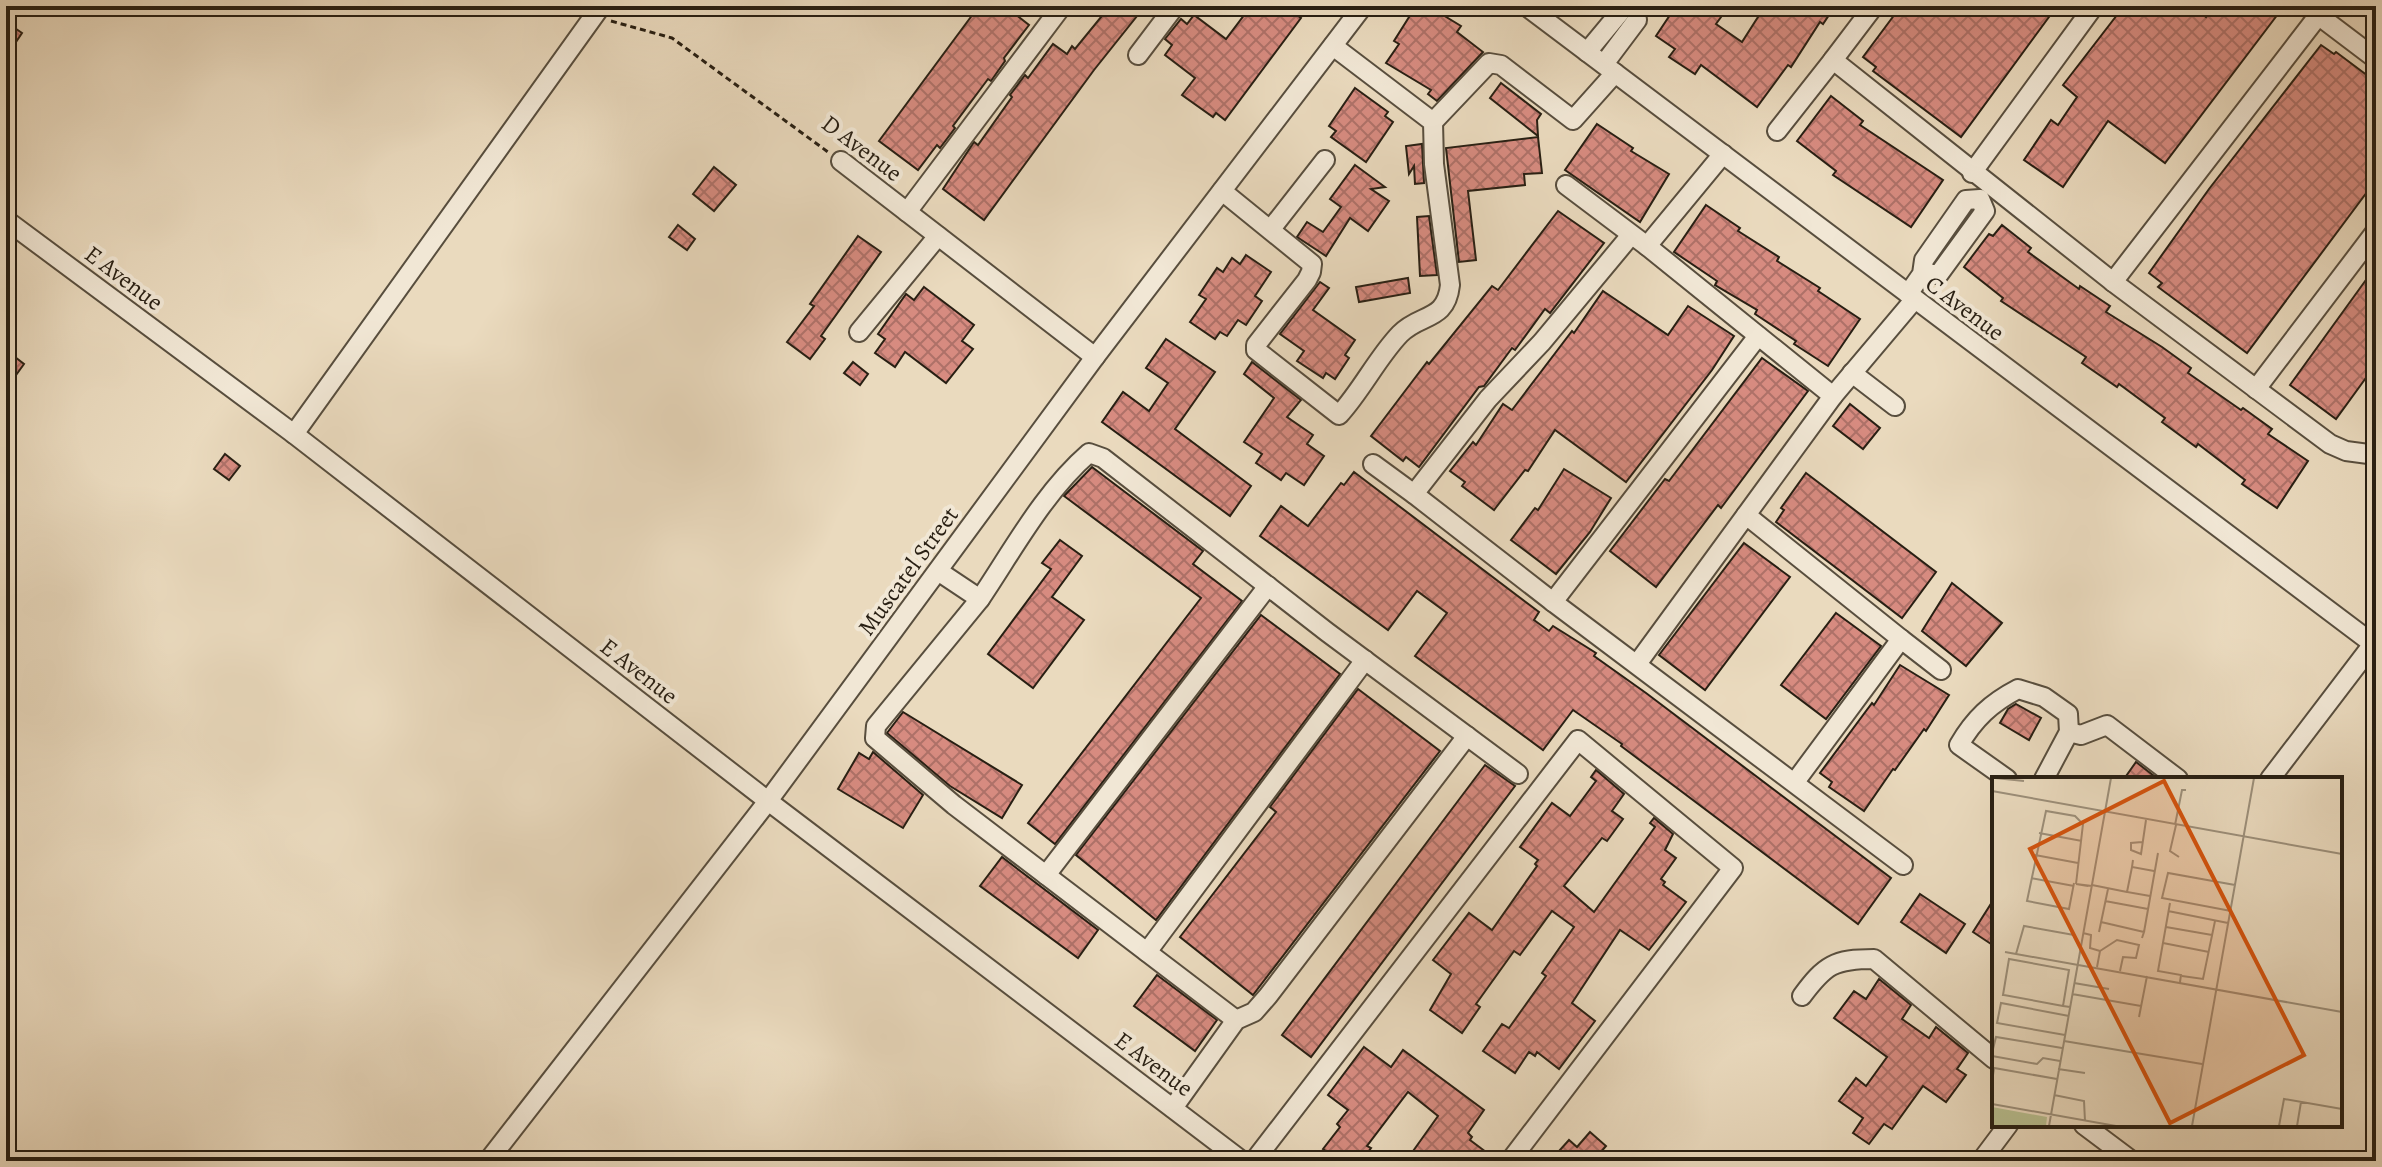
<svg xmlns="http://www.w3.org/2000/svg" width="2382" height="1167" viewBox="0 0 2382 1167" font-family="Alegreya,serif">
  <style>
    .building { fill: url(#building-cross-hatch); stroke: #281f13; stroke-width: 2 }
    .lines { fill: none; stroke-linecap: round; stroke-linejoin: round }
    .minor-casing { stroke: #584e3e; stroke-width: 22 }
    .path { stroke: #281f13; stroke-width: 3; stroke-dasharray: 6 4; stroke-linecap: butt }
    .minor { stroke: #f1e7d5; stroke-width: 18 }
    .labels { text-anchor: middle; dominant-baseline: central; stroke-width: 8; stroke-linejoin: round; paint-order: stroke }
    .street-label { font-size: 24px; fill: #281f13; stroke: #f1e7d5 }
    .inset-road { fill: none; stroke: #9c8f7a; stroke-width: 2 }
    .view { fill: #d5530d; fill-opacity: 0.15; stroke: #d5530d; stroke-width: 4 }
    .inset-edge { fill: none; stroke: #281f13; stroke-width: 4 }
  </style>
  <defs>
    <pattern id="building-cross-hatch" width="8" height="8" patternUnits="userSpaceOnUse" patternTransform="scale(2)"><rect width="8" height="8" fill="#d78b80"/><path d="M0 0l8 8M0 8l8-8" fill="none" stroke="#ae7168"/></pattern>
  </defs>
  <rect width="100%" height="100%" fill="#eadabe"/>
  <filter id="stains"><feTurbulence type="fractalNoise" baseFrequency=".0025" numOctaves="4"/><feColorMatrix values="0 0 0 0 .2 0 0 0 0 .09 0 0 0 0 .02 0 0 0 .5 -.17"/></filter>
  <radialGradient id="worn" r=".72"><stop offset=".6" stop-color="#630" stop-opacity="0"/><stop offset="1" stop-color="#630" stop-opacity=".3"/></radialGradient>
  <g class="building">
    <polygon points="979,6 1021,6 1015,14 1029,25 1004,58 1005,61 991,81 988,79 953,126 955,128 940,148 937,145 918,170 879,141"/>
    <polygon points="1110,6 1145,6 1094,70 984,220 943,189 974,142 978,145 1012,97 1010,95 1025,75 1028,78 1053,44 1067,54 1072,46 1075,49"/>
    <polygon points="1251,6 1297,6 1293,12 1301,18 1225,120 1216,113 1213,117 1182,95 1195,78 1165,55 1172,45 1165,39 1181,19 1187,24 1194,15 1226,39"/>
    <polygon points="1416,6 1428,6 1461,26 1457,32 1483,52 1437,101 1428,94 1431,90 1386,63 1399,44 1394,41"/>
    <polygon points="1676,6 1729,6 1716,24 1742,42 1765,6 1835,6 1823,24 1820,22 1791,67 1788,65 1757,107 1701,65 1695,74 1669,57 1675,49 1656,36"/>
    <polygon points="1901,6 2057,6 1961,137 1873,71 1876,67 1863,57"/>
    <polygon points="2124,6 2192,6 2206,17 2214,6 2267,6 2278,14 2165,163 2108,121 2063,187 2024,160 2051,120 2058,125 2077,97 2063,85"/>
    <polygon points="6,22 22,33 6,57"/>
    <polygon points="2321,45 2334,54 2336,52 2376,82 2376,180 2247,353 2158,287 2162,283 2149,273 2209,189"/>
    <polygon points="1501,83 1541,114 1537,120 1538,136 1490,98"/>
    <polygon points="1355,88 1388,112 1385,116 1393,122 1366,162 1331,137 1336,131 1329,126"/>
    <polygon points="1831,96 1863,121 1860,125 1943,180 1911,227 1833,175 1836,171 1797,141"/>
    <polygon points="1597,124 1633,148 1631,151 1669,174 1640,222 1565,170"/>
    <polygon points="1538,137 1542,173 1524,174 1525,185 1468,191 1476,260 1459,262 1446,148"/>
    <polygon points="1422,144 1424,183 1415,184 1414,166 1409,174 1406,146"/>
    <polygon points="1355,165 1385,187 1371,189 1389,201 1368,231 1350,218 1326,256 1297,237 1307,222 1323,232 1341,207 1330,199"/>
    <polygon points="714,167 736,185 714,211 693,194"/>
    <polygon points="1706,205 1740,228 1738,231 1779,257 1777,261 1820,288 1818,291 1860,319 1828,366 1794,344 1796,341 1755,314 1757,310 1715,285 1717,281 1674,252"/>
    <polygon points="1558,211 1604,243 1550,313 1545,309 1515,350 1512,348 1484,386 1479,387 1419,467 1406,457 1403,461 1371,436 1427,362 1429,364 1492,286 1498,290"/>
    <polygon points="1429,216 1437,275 1420,276 1417,217"/>
    <polygon points="678,225 695,239 687,250 669,237"/>
    <polygon points="2002,225 2031,248 2028,252 2079,289 2080,286 2110,306 2106,312 2162,347 2191,368 2188,373 2241,410 2243,408 2272,429 2268,434 2308,461 2277,508 2242,484 2245,480 2198,444 2196,447 2162,422 2165,418 2119,384 2117,387 2082,363 2086,357 2001,301 2003,298 1964,267 1989,234 1993,236"/>
    <polygon points="858,236 881,252 821,336 825,339 810,359 787,342 814,306 810,304"/>
    <polygon points="1246,255 1271,272 1255,296 1262,301 1246,325 1238,320 1227,336 1220,332 1215,339 1190,322 1206,299 1199,295 1217,268 1223,272 1232,258 1240,264"/>
    <polygon points="2376,266 2376,364 2336,419 2290,385"/>
    <polygon points="1408,278 1410,293 1359,302 1356,287"/>
    <polygon points="1320,282 1329,288 1313,310 1355,340 1345,355 1349,358 1335,379 1326,373 1323,378 1297,361 1304,351 1280,334"/>
    <polygon points="924,287 974,325 962,341 973,349 946,383 905,352 895,367 875,353 885,339 878,334 906,294 914,300"/>
    <polygon points="1603,291 1668,335 1688,306 1734,336 1712,370 1626,482 1555,430 1528,471 1525,470 1494,510 1462,486 1465,482 1450,471 1473,442 1476,445 1503,404 1512,410 1572,331 1574,333"/>
    <polygon points="1166,339 1215,372 1175,429 1251,486 1230,516 1102,422 1123,392 1149,411 1168,383 1146,368"/>
    <polygon points="6,350 24,364 6,389"/>
    <polygon points="1762,358 1808,391 1721,508 1718,505 1656,587 1610,551 1665,479 1669,481"/>
    <polygon points="853,362 868,374 860,385 844,373"/>
    <polygon points="1252,362 1301,400 1287,417 1313,435 1307,444 1324,456 1304,485 1286,473 1281,480 1256,463 1262,454 1244,442 1274,398 1244,374"/>
    <polygon points="1850,404 1880,428 1863,449 1833,426"/>
    <polygon points="225,454 240,466 229,480 214,469"/>
    <polygon points="1092,467 1203,551 1193,564 1242,601 1055,844 1028,823 1201,598 1064,496"/>
    <polygon points="1564,469 1611,498 1590,532 1556,574 1511,540 1535,508 1538,510"/>
    <polygon points="1354,472 1539,612 1534,620 1549,631 1553,626 1596,653 1594,656 1646,693 1891,878 1858,924 1621,746 1622,744 1573,710 1543,750 1415,656 1447,613 1417,591 1388,630 1260,536 1281,506 1308,526 1341,483 1344,485"/>
    <polygon points="1806,473 1936,572 1902,618 1776,522 1784,510 1781,508"/>
    <polygon points="1060,540 1082,556 1052,597 1084,620 1033,688 988,654 1051,569 1042,563"/>
    <polygon points="1744,543 1790,577 1705,690 1659,655"/>
    <polygon points="1952,583 2002,623 1966,666 1922,631"/>
    <polygon points="1836,613 1881,646 1826,719 1781,685"/>
    <polygon points="1261,615 1340,674 1156,920 1076,855"/>
    <polygon points="1900,665 1949,695 1926,731 1924,729 1895,770 1893,769 1864,811 1829,787 1832,782 1820,773 1872,703 1874,705"/>
    <polygon points="1358,689 1440,751 1253,995 1180,937 1276,812 1270,807"/>
    <polygon points="2016,704 2041,718 2029,740 2000,723 2008,709"/>
    <polygon points="903,712 1022,785 1002,818 950,786 887,733"/>
    <polygon points="873,752 923,795 903,828 838,789 859,753 869,759"/>
    <polygon points="2136,762 2158,779 2124,779"/>
    <polygon points="1485,765 1515,786 1311,1057 1282,1035"/>
    <polygon points="1596,770 1624,794 1612,811 1623,819 1607,841 1602,838 1564,886 1594,912 1655,827 1650,823 1654,818 1673,834 1665,850 1676,858 1661,879 1665,882 1663,885 1686,902 1649,950 1620,930 1572,1003 1595,1021 1559,1069 1537,1052 1535,1056 1529,1052 1515,1073 1483,1051 1502,1024 1509,1028 1546,976 1542,973 1574,927 1552,911 1520,955 1514,951 1476,1004 1480,1007 1462,1033 1430,1010 1451,974 1433,960 1469,913 1492,930 1537,866 1535,864 1538,860 1520,847 1552,803 1570,816 1596,781 1591,777"/>
    <polygon points="1002,857 1098,930 1078,958 980,886"/>
    <polygon points="1920,894 1965,924 1946,953 1901,922"/>
    <polygon points="1994,899 1994,946 1973,932"/>
    <polygon points="1157,975 1217,1020 1195,1051 1134,1006"/>
    <polygon points="1879,979 1911,1005 1902,1019 1929,1038 1936,1027 1968,1053 1957,1069 1966,1075 1946,1102 1923,1086 1892,1129 1884,1124 1869,1144 1853,1133 1863,1118 1839,1101 1856,1078 1866,1086 1887,1057 1834,1018 1854,991 1866,999"/>
    <polygon points="1364,1047 1391,1067 1403,1050 1484,1110 1468,1133 1472,1137 1470,1140 1498,1161 1406,1161 1438,1116 1408,1092 1367,1146 1371,1148 1361,1161 1339,1161 1323,1149 1340,1127 1337,1124 1348,1110 1328,1095"/>
    <polygon points="1590,1132 1606,1146 1593,1161 1550,1161 1569,1140 1577,1147"/>
  </g>
  <g class="lines">
    <g class="minor-casing">
      <g id="minor">
        <polyline points="1526,6 2376,646"/>
        <polyline points="1874,6 1833,60 2113,282 2330,444 2346,451 2376,455"/>
        <polyline points="2306,6 2376,59"/>
        <polyline points="1587,52 1622,10 1630,6"/>
        <polyline points="1138,55 1175,6"/>
        <polyline points="1604,64 1637,20 1635,6"/>
        <polyline points="1433,122 1489,63 1501,65 1573,120 1615,73"/>
        <polyline points="1777,131 1833,60"/>
        <polyline points="841,161 1095,357"/>
        <polyline points="1972,173 2094,6"/>
        <polyline points="1566,185 1647,246 1833,396"/>
        <path d="M1222,191l90,73 -1,8 -4,8 -51,65v5l83,65c23,-25 38,-57 61,-81 20,-21 46,-12 50,-49l-16,-121 -1,-42 -100,-76"/>
        <polyline points="907,212 1062,6"/>
        <polyline points="6,220 294,434 768,801 1242,1161"/>
        <polyline points="1271,229 1325,160"/>
        <polyline points="1647,246 1723,154"/>
        <polyline points="2113,282 2318,16"/>
        <polyline points="1908,294 1922,274 1924,260 1966,200 1980,199 1985,211 1939,274 1922,274"/>
        <polyline points="859,332 938,236"/>
        <polyline points="1852,373 1895,406"/>
        <polyline points="2256,389 2376,231"/>
        <polyline points="294,434 601,6"/>
        <polyline points="1373,464 1414,494 1488,399 1542,342 1631,235"/>
        <polyline points="1414,494 1553,602 1903,865"/>
        <polyline points="1746,515 1833,396 1914,300"/>
        <path d="M938,571l42,28c33,-49 64,-107 109,-146l14,5 224,174 191,142"/>
        <polyline points="980,599 876,726 875,738 954,805 1236,1020"/>
        <polyline points="1553,602 1758,336"/>
        <polyline points="1637,664 1746,515 1901,639"/>
        <polyline points="2069,732 2081,735 2107,725 2178,779"/>
        <path d="M2007,779l-48,-34c15,-26 32,-42 59,-56l26,8 24,17 1,18 -25,47"/>
        <polyline points="2270,779 2376,640"/>
        <polyline points="1795,782 1901,639 1941,670"/>
        <polyline points="1046,875 1268,586"/>
        <polyline points="1147,952 1365,660"/>
        <path d="M1802,996c23,-31 32,-37 72,-37l120,100"/>
        <polyline points="1173,1108 1236,1020 1254,1012 1268,996 1467,736"/>
        <polyline points="2084,1125 2132,1161"/>
        <polyline points="488,1161 768,801 1095,357 1363,6"/>
        <polyline points="1254,1161 1578,740 1733,868 1510,1161"/>
        <polyline points="1981,1161 2008,1125"/>
      </g>
    </g>
    <polyline class="path" points="611,21 672,38 828,152"/>
    <use href="#minor" class="minor"/>
  </g>
  <g class="labels">
    <g class="street-label">
      <text transform="translate(862 148) rotate(37)">D Avenue</text>
      <text transform="translate(124 278) rotate(37)">E Avenue</text>
      <text transform="translate(1965 308) rotate(37)">C Avenue</text>
      <text transform="translate(908 571) rotate(-54)">Muscatel Street</text>
      <text transform="translate(639 671) rotate(38)">E Avenue</text>
      <text transform="translate(1154 1064) rotate(37)">E Avenue</text>
    </g>
  </g>
  <g transform="translate(1992 777)">
    <rect width="350" height="350" fill="#eadabe"/>
    <path d="M0,330l55,10 -1,9h-54z" fill="#b8bf90"/>
    <path class="inset-road" d="M3,1l29,3M0,14l350,63M183,48l7,-35h4M184,48l-6,26 9,6M47,56l43,8M150,65l-11,1v7l10,4 5,-34M43,78l43,8M141,83l-1,7 22,4M140,90l-5,25 23,4M39,101l43,8M82,106l-5,26 -42,-8 19,-90 29,5 8,8 -7,60M100,108l35,7M96,109l-12,-2 16,2M113,124l43,8M178,126l-12,68 23,4 -1,7M176,134l60,12M239,134l-69,-13 6,-25 67,12M109,145l43,10 -2,6M174,150l46,8M107,155l9,-43M152,155l14,-79M91,156l8,2 -1,13 10,3M171,166l46,9M13,175l337,60M24,177l8,-28 50,9M105,190l3,-16 17,-11 22,5 -3,13 -13,-1 -3,14M190,199l21,3 12,-58M82,206l35,6M80,217l69,12M71,229l6,-36 -60,-11 -6,36h1l59,11 7,1M147,240l8,-41M73,258l-68,-12 4,-20 68,13M72,264l138,23M0,276l4,-16 66,11M0,279l45,8 6,-6 17,3M66,292l27,4M0,305l2,-14 63,11M62,318l30,6 1,20M0,327l124,22M57,349l62,-348M200,349l62,-348M287,349l5,-27 58,10M305,349l4,-24"/>
    <path class="view" d="M172,4l140,274 -134,68 -140,-274z"/>
    <rect width="350" height="350" class="inset-edge"/>
  </g>
  <rect width="2382" height="1167" fill="none" stroke="#eadabe" stroke-width="32"/>
  <rect x="8" y="8" width="2366" height="1151" fill="none" stroke="#281f13" stroke-width="4"/>
  <rect x="16" y="16" width="2350" height="1135" fill="none" stroke="#281f13" stroke-width="2"/>
  <rect width="100%" height="100%" filter="url(#stains)"/>
  <rect width="100%" height="100%" fill="url(#worn)"/>
</svg>
